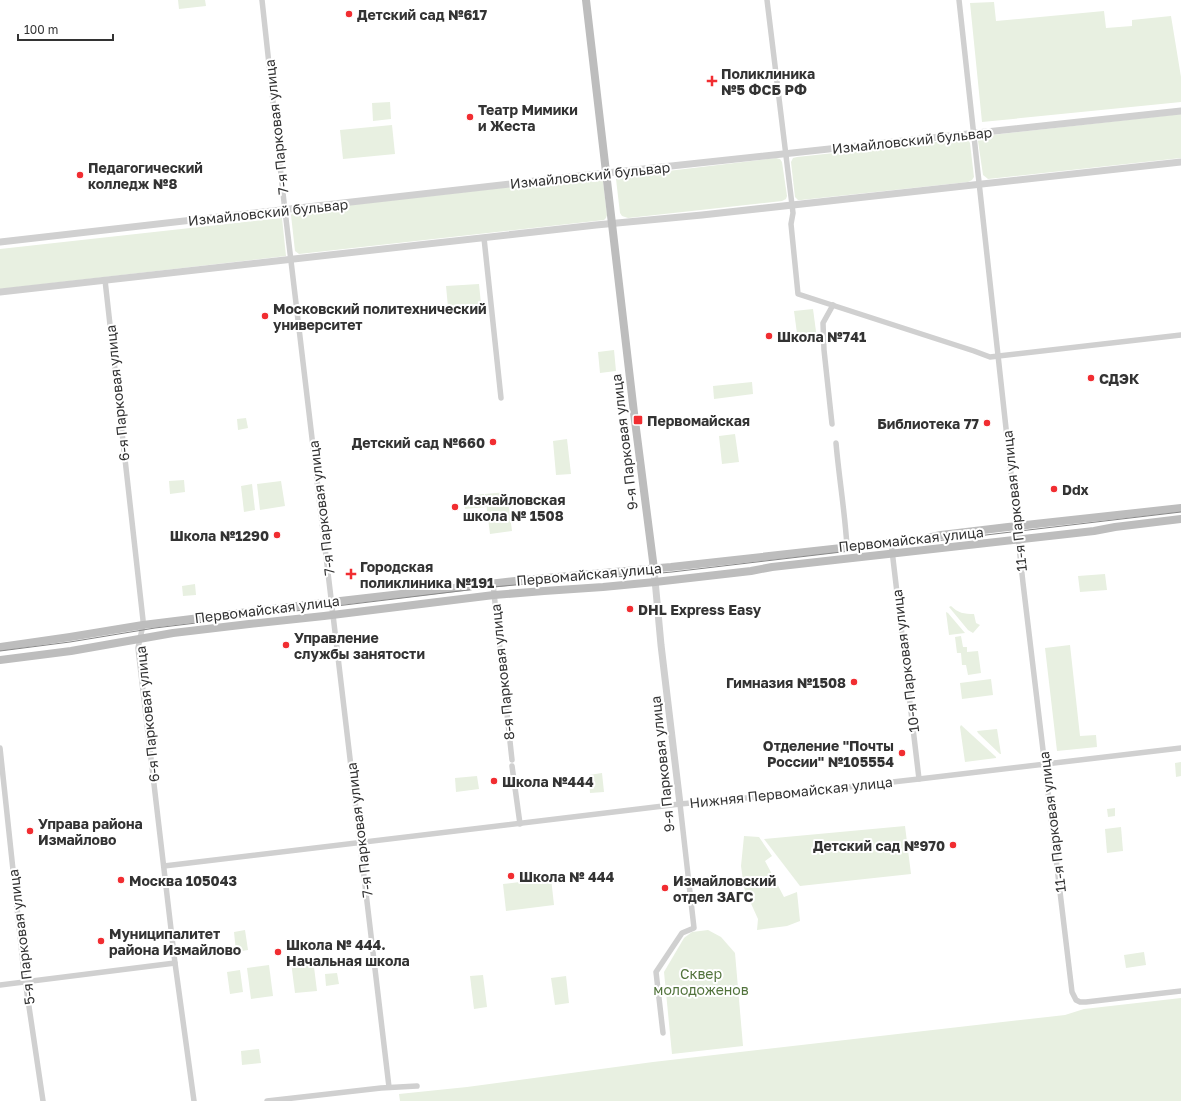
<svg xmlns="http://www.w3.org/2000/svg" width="1181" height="1101" viewBox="0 0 1181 1101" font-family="'Golos Text',sans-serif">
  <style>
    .green { fill: #e8f0e1 }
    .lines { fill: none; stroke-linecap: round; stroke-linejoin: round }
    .minor { stroke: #d0d0d0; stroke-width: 5.5 }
    .tertiary { stroke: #d0d0d0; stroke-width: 7 }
    .secondary { stroke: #bdbdbd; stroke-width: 8 }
    .tram { stroke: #888; stroke-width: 1 }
    .poi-dot { fill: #f12d31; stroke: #fff; stroke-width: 1.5 }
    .labels { text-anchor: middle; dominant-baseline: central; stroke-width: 4; stroke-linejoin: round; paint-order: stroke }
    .poi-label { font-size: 14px; font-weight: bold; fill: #333; stroke: #fff; text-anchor: start }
    .street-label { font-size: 14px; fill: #333; stroke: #fff }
    .park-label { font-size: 14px; fill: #52733c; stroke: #fff }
  </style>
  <rect width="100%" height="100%" fill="#fff"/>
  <g class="green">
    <polygon points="178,0 205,0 206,6 179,9"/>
    <polygon points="994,2 996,21 1104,11 1106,28 1132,26 1132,20 1171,16 1181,77 1181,102 982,122 970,3"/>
    <polygon points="390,102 391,119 373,121 372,103"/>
    <polygon points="1181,114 1181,158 988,179 983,175 978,141 979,138 983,136"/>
    <polygon points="392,125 395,154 343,159 340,130"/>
    <polygon points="964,139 968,140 970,143 974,177 972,180 968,182 801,200 798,200 795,197 791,162 793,158 797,157"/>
    <polygon points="776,158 780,159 782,162 787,196 786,199 782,201 628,218 622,216 620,213 616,179 618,177"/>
    <polygon points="598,177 601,178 603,181 607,215 606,218 604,220 299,254 295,251 291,215 293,212 296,211"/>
    <polygon points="282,218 286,256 0,289 0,249"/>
    <polygon points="479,284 481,304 448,307 446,286"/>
    <polygon points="813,309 817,339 798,341 794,311"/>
    <polygon points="614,350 616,371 600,373 598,352"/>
    <polygon points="752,382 753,394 714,399 713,386"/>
    <polygon points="246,418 248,428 238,430 237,419"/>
    <polygon points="735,434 739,462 722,464 719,436"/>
    <polygon points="567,439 571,474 556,475 553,441"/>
    <polygon points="184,480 185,492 170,494 169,481"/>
    <polygon points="281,481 285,506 260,510 257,484"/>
    <polygon points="252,484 255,510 244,512 241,486"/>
    <polygon points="507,492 512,531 490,534 485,494"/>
    <polygon points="484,494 486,507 465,509 464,496"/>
    <polygon points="1105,574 1107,590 1080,592 1078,576"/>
    <polygon points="195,584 196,595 183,596 182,586"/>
    <path d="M951,606c7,7 13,8 23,8l2,9 4,2 -7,8 -5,-3 -19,-23z"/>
    <polygon points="946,612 948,613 965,633 949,635"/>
    <polygon points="961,636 963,647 967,647 967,652 978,651 981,673 968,675 966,665 962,665 961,653 957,653 955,637"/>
    <polygon points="1070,645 1080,736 1096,735 1097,747 1057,751 1045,648"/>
    <polygon points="991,679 993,695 962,699 960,683"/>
    <polygon points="961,725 996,757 996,758 965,762 960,727"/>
    <polygon points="997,729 1001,754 1000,754 978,733 977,731"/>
    <polygon points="1181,762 1181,776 1176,777 1175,763"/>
    <polygon points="602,773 604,792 590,793 589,775"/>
    <polygon points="477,776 479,789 456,792 455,778"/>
    <polygon points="1115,808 1115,816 1108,817 1107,809"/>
    <polygon points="905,826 911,874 800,886 764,839"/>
    <polygon points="1121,827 1123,851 1107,853 1105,829"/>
    <polygon points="744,836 759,837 772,856 765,861 784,897 797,892 800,921 787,926 757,930 758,919 744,888 741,866"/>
    <polygon points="551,878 554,905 506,911 503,884"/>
    <polygon points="245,930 248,950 236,952 234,932"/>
    <polygon points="708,930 721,937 735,953 743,1046 672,1054 664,972 684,938 692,932"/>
    <polygon points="1144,952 1146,965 1126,968 1124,955"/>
    <polygon points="313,959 317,991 295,993 291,962"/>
    <polygon points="269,965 273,996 251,999 247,968"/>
    <polygon points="240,970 243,992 230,994 227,972"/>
    <polygon points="337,973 339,984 326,986 325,974"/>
    <polygon points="483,975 487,1007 474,1009 470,976"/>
    <polygon points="566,976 569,1003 555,1005 551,978"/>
    <polygon points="1181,998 1181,1101 400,1101 399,1094 467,1087 653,1062 1065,1015 1084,1009"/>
    <polygon points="259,1049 261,1063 242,1065 241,1051"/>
  </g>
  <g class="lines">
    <g class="minor">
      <polyline points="262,0 284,202 389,1087"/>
      <polyline points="767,0 793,213 791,224 798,294 974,351 990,357 1181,335"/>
      <polyline points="959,0 1023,583 1072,992 1076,1000 1080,1002 1086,1002 1181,991"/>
      <polyline points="484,238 501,398"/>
      <polyline points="105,280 143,620 143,625 138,648 175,963 194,1101"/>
      <polyline points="832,424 824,350 823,323 833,305"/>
      <path d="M836,443c3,35 9,69 11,104"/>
      <polyline points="891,542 919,779"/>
      <polyline points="493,584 512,760"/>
      <polyline points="0,748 24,973 43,1101"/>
      <polyline points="512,766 520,824"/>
      <polyline points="164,866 680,804 777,795 919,779 1181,748"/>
      <polyline points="0,985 175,963"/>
      <polyline points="663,1033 656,972 682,933 694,928 680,804"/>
      <polyline points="267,1101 381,1088 417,1086"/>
    </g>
    <g class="tertiary">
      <polyline points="0,242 597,174 1181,111"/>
      <polyline points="0,292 596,225 702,215 1181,162"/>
      <polyline points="654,569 661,645 680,804"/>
    </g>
    <g class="secondary">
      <polyline points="586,0 634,413 654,569"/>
      <polyline points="0,647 70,637 143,625 288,607 524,580 671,567 923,539 941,535 1008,527 1181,508"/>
      <polyline points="0,660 71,651 173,633 249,624 324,616 494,595 544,591 603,587 655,582 751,571 772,567 1094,531 1115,527 1181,519"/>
    </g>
    <path class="tram" d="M0,651l70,-9 85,-14 338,-41c60,-6 119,-9 179,-15l509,-60"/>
  </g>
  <g class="poi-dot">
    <circle cx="349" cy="14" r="4"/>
    <path d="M710 75h4v4h4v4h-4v4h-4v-4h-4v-4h4z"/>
    <circle cx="470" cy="117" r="4"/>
    <circle cx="80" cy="175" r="4"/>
    <circle cx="265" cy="316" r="4"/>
    <circle cx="769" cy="336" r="4"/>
    <circle cx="1091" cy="378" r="4"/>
    <rect x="633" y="415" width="10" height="10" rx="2"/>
    <circle cx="987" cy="423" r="4"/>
    <circle cx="493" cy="442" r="4"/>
    <circle cx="1054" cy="489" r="4"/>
    <circle cx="455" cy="507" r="4"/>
    <circle cx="277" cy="535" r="4"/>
    <path d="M349 568h4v4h4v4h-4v4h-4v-4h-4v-4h4z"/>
    <circle cx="630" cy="609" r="4"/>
    <circle cx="286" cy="645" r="4"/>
    <circle cx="854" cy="682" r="4"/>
    <circle cx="902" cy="753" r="4"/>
    <circle cx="494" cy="781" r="4"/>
    <circle cx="30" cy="831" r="4"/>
    <circle cx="953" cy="845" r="4"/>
    <circle cx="511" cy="876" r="4"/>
    <circle cx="121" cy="880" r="4"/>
    <circle cx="665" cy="888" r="4"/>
    <circle cx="101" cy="941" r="4"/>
    <circle cx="278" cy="952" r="4"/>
  </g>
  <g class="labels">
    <g class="poi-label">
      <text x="357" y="14">Детский сад №617</text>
      <text x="721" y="73">Поликлиника<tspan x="721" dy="16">№5 ФСБ РФ</tspan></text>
      <text x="478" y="109">Театр Мимики<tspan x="478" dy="16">и Жеста</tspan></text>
      <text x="88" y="167">Педагогический<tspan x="88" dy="16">колледж №8</tspan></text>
      <text x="273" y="308">Московский политехнический<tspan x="273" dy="16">университет</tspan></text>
      <text x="777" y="336">Школа №741</text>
      <text x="1099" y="378">СДЭК</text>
      <text x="647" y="420">Первомайская</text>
      <text x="979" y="423" text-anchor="end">Библиотека 77</text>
      <text x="485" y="442" text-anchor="end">Детский сад №660</text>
      <text x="1062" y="489">Ddx</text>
      <text x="463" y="499">Измайловская<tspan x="463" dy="16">школа № 1508</tspan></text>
      <text x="269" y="535" text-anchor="end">Школа №1290</text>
      <text x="360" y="566">Городская<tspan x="360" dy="16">поликлиника №191</tspan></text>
      <text x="638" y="609">DHL Express Easy</text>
      <text x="294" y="637">Управление<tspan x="294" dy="16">cлужбы занятости</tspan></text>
      <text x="846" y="682" text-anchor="end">Гимназия №1508</text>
      <text x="894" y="745" text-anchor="end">Отделение "Почты<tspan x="894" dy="16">России" №105554</tspan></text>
      <text x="502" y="781">Школа №444</text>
      <text x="38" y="823">Управа района<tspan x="38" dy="16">Измайлово</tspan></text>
      <text x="945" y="845" text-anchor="end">Детский сад №970</text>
      <text x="519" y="876">Школа № 444</text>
      <text x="129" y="880">Москва 105043</text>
      <text x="673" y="880">Измайловский<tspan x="673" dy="16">отдел ЗАГС</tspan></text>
      <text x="109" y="933">Муниципалитет<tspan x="109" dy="16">района Измайлово</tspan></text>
      <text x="286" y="944">Школа № 444.<tspan x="286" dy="16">Начальная школа</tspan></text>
    </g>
    <g class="street-label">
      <text transform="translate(276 127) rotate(-96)">7-я Парковая улица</text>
      <text transform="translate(912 140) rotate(-6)">Измайловский бульвар</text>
      <text transform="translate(590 175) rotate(-6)">Измайловский бульвар</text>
      <text transform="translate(268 212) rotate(-6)">Измайловский бульвар</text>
      <text transform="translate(117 393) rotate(-96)">6-я Парковая улица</text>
      <text transform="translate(624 442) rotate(-97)">9-я Парковая улица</text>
      <text transform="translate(1014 501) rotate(-96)">11-я Парковая улица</text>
      <text transform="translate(321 508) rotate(-97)">7-я Парковая улица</text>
      <text transform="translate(911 539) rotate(-6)">Первомайская улица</text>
      <text transform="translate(589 574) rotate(-5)">Первомайская улица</text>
      <text transform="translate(267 609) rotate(-7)">Первомайская улица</text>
      <text transform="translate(905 661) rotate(-97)">10-я Парковая улица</text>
      <text transform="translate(502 672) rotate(-96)">8-я Парковая улица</text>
      <text transform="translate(147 714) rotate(-96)">6-я Парковая улица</text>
      <text transform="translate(662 764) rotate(-96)">9-я Парковая улица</text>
      <text transform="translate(791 792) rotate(-6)">Нижняя Первомайская улица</text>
      <text transform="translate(1052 822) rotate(-97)">11-я Парковая улица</text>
      <text transform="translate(359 830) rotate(-97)">7-я Парковая улица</text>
      <text transform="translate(21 937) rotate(-97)">5-я Парковая улица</text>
    </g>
    <g class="park-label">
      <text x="701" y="973">Сквер<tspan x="701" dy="16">молодоженов</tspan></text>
    </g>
  </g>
  <path d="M18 34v6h95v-6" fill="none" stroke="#333333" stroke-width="2"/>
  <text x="24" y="34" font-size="12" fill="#333333" stroke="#ffffff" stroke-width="3" paint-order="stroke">100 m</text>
</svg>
